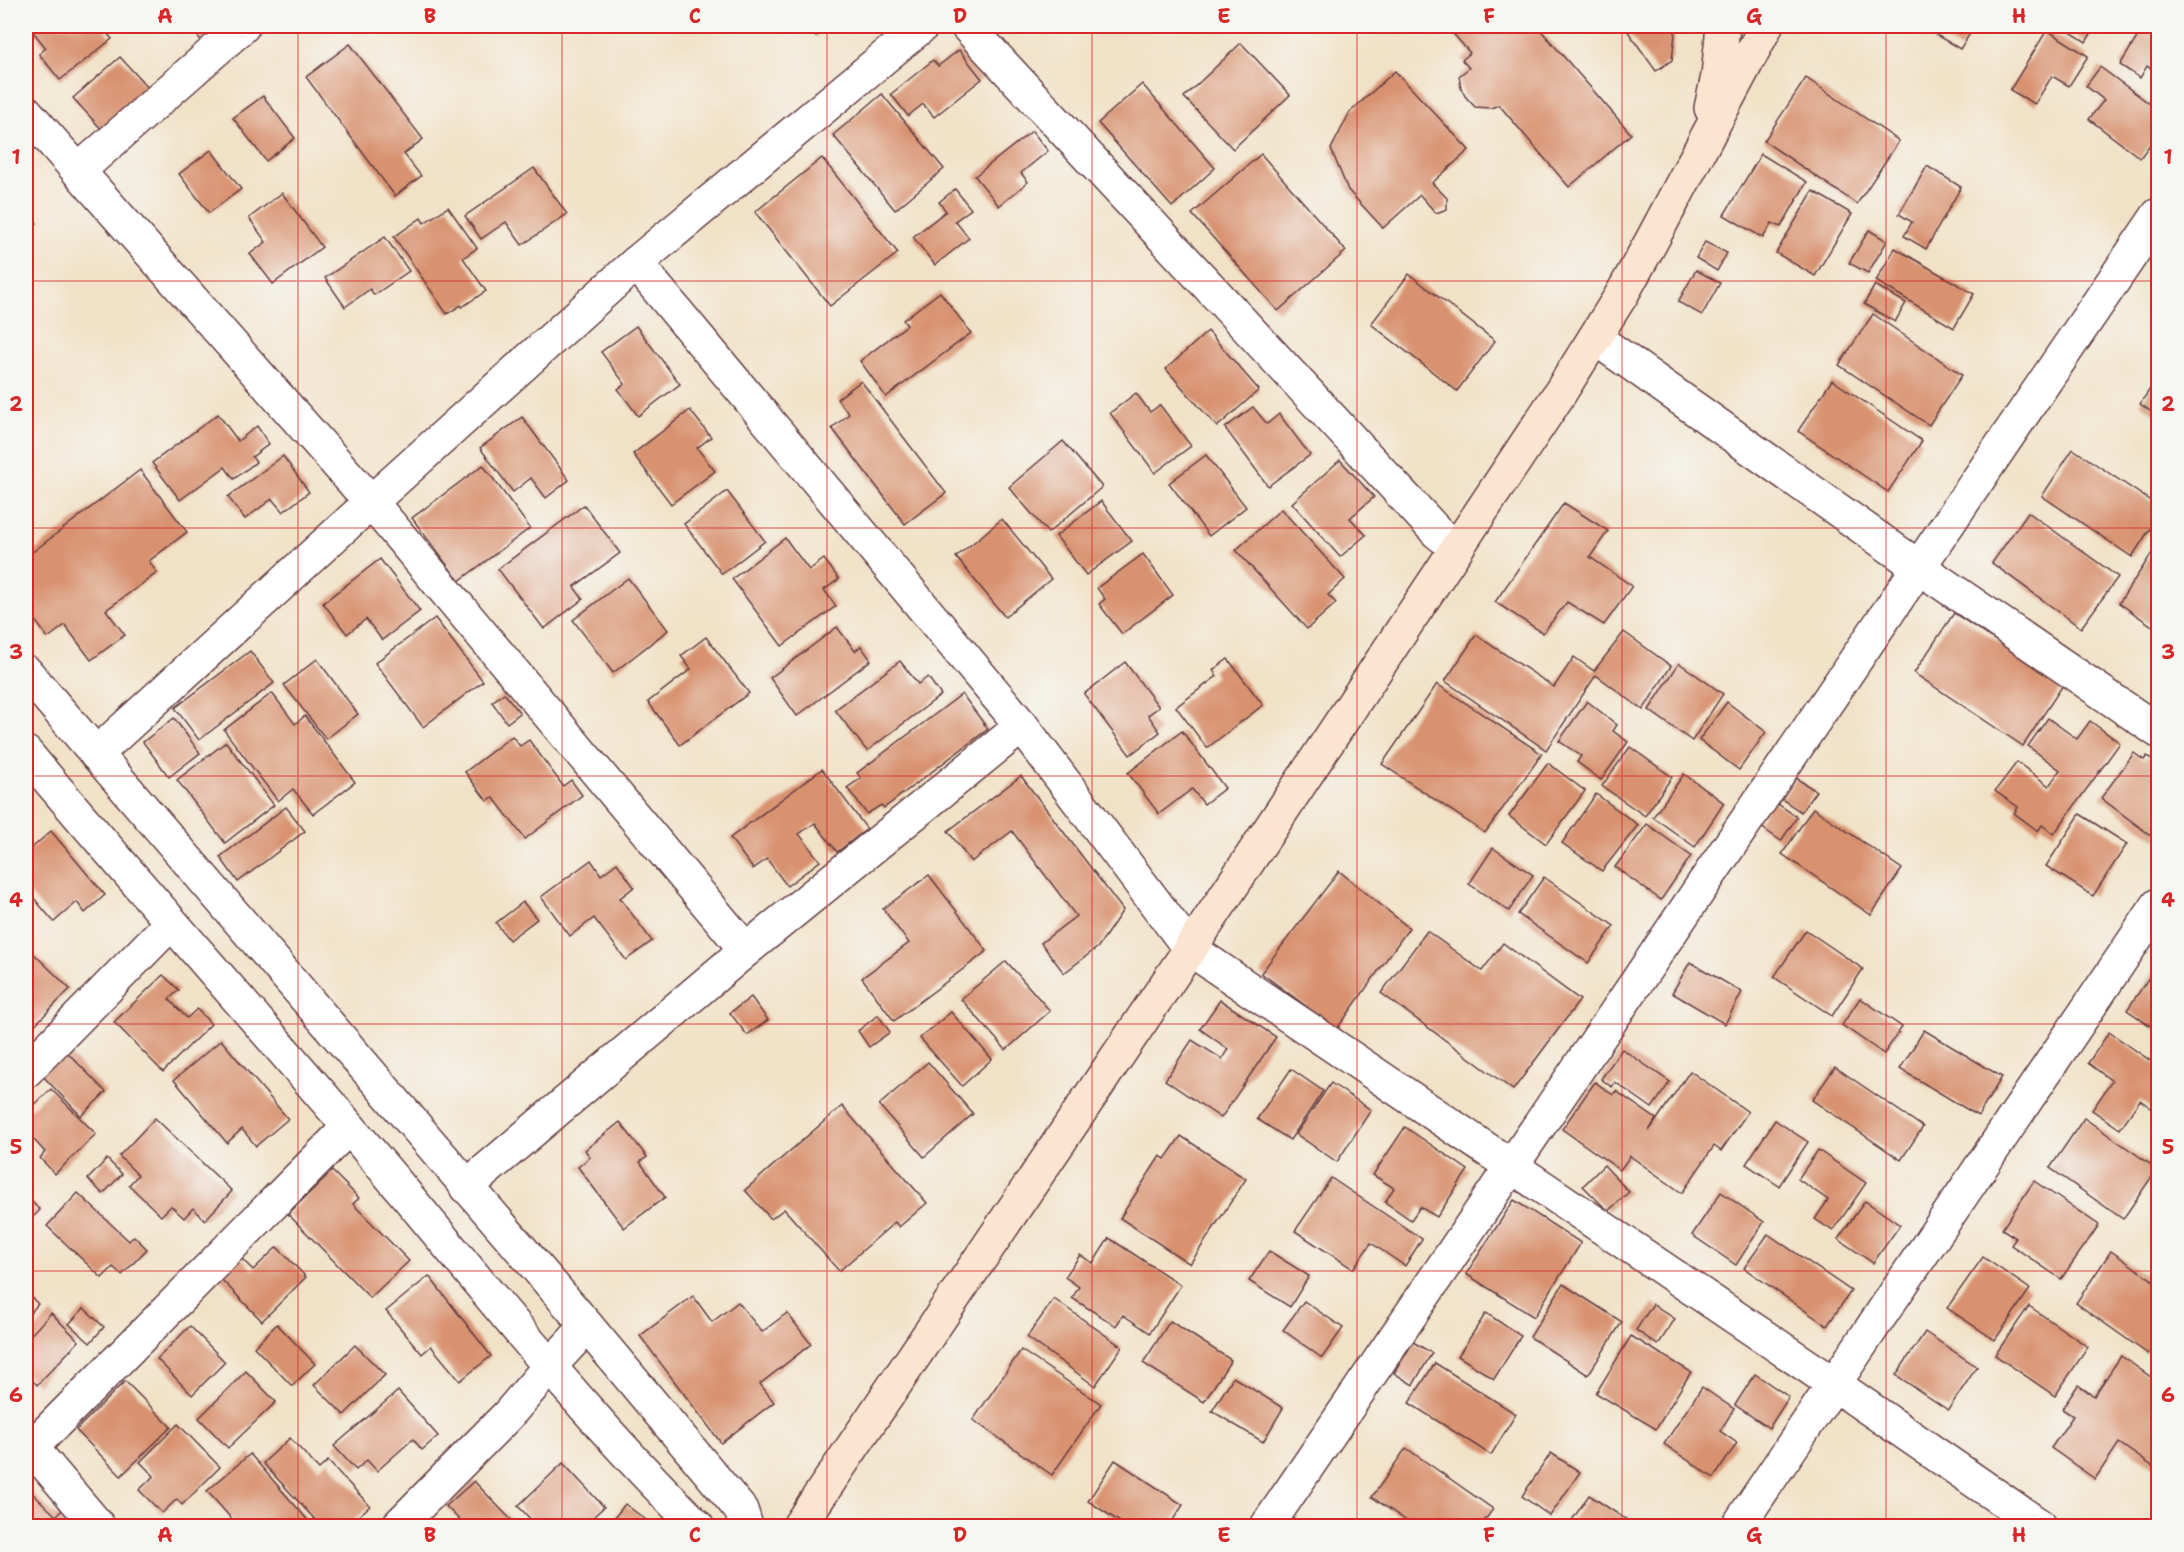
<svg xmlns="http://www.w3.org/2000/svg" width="2184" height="1552" viewBox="0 0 2184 1552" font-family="'Shantell Sans',sans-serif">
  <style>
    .building { fill: #d89270 }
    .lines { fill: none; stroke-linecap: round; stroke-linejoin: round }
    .street-casing { stroke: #633c42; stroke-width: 36 }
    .secondary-casing { stroke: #633c42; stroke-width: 36 }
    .street { stroke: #fff; stroke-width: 33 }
    .secondary { stroke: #fce5d0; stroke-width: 33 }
    .grid { fill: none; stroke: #d62828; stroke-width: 1.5; stroke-opacity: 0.55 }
    .neatline { fill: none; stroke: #d62828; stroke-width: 2 }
    .grid-label { font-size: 20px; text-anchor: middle; font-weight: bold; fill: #d62828 }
  </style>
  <rect width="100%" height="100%" fill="#f6f6f2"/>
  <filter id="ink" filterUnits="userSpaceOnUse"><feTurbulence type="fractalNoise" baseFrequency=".0167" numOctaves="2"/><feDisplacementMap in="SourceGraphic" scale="12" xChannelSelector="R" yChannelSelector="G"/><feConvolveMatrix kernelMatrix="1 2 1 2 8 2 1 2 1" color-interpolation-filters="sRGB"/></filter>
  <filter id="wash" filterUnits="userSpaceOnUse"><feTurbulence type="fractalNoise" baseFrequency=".008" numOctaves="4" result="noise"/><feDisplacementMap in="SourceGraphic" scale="24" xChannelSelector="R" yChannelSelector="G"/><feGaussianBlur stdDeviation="1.35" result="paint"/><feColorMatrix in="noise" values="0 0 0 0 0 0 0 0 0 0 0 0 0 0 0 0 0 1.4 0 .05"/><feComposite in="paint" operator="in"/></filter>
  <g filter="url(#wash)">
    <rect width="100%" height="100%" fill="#f1e2c7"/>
    <g id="blocks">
      <g class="building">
        <polygon points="33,26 101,26 112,39 60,80 39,54 46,48 30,28"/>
        <polygon points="189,26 230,26 205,45"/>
        <polygon points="808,26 830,26 816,36"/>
        <polygon points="1452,26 1537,26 1631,134 1569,187 1499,105 1491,108 1475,107 1465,96 1461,88 1459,76 1469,68 1462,60 1470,53 1449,29"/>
        <polygon points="1624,26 1676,26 1672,60 1656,71"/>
        <polygon points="1921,26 1975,26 1960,49"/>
        <polygon points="2061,26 2096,26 2086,42"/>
        <polygon points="2144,26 2158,26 2158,73 2147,66 2140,78 2120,65"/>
        <polygon points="2047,30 2088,56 2069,86 2052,76 2035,104 2010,90"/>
        <polygon points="1241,43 1290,95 1233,149 1184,97"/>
        <polygon points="350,44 423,139 404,154 421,176 395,196 306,77"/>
        <polygon points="959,50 982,79 934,117 923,104 908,116 891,94 933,60 938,66"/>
        <polygon points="120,57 151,91 104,132 73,98"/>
        <polygon points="2100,67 2158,110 2158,134 2140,158 2089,119 2104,100 2086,86"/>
        <polygon points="1395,71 1469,150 1432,183 1447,198 1447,209 1436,213 1420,195 1383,228 1348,190 1331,149 1350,112"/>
        <polygon points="1806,78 1899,141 1857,204 1764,141"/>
        <polygon points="1142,84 1215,168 1172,207 1098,123"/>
        <polygon points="882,94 944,169 895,210 833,135"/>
        <polygon points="263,96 295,138 266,161 233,118"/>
        <polygon points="1032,131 1048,151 1021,173 1028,182 999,206 975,176"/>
        <polygon points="211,150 241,189 209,213 179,174"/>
        <polygon points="1261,154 1346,251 1278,311 1192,214"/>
        <polygon points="1761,154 1807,182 1781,227 1772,223 1763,238 1724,215"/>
        <polygon points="822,158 898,253 830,306 755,212"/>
        <polygon points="1927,166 1961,187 1926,249 1904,236 1912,222 1899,214"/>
        <polygon points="534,168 567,214 522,245 506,222 481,239 465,216"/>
        <polygon points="955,189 971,209 955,221 969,238 935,265 913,237 946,211 939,202"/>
        <polygon points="1813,191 1852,214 1815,276 1776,253"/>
        <polygon points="282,193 322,247 273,284 250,254 266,242 249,218"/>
        <polygon points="448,207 477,248 463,258 486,291 462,307 461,305 447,314 394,237 421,218 424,223"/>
        <polygon points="26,208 37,223 26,231"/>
        <polygon points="1869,230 1887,241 1868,273 1849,263"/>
        <polygon points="385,237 409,271 374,295 370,289 345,307 325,278"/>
        <polygon points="1705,242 1727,253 1717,271 1696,258"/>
        <polygon points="1895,248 1974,294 1954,328 1876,281"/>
        <polygon points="1696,270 1720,283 1702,315 1678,302"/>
        <polygon points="1409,274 1495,341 1457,391 1371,324"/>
        <polygon points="1875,285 1906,303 1895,322 1864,304"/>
        <polygon points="940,292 971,333 886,397 860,361 907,325 903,320"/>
        <polygon points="1873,314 1962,375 1929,425 1839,365"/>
        <polygon points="636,326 680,384 638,416 618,389 625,384 601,352"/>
        <polygon points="1208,331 1259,390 1217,427 1166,369"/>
        <polygon points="2158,377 2158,416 2140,404"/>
        <polygon points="1832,380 1922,441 1888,492 1798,431"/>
        <polygon points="861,381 946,493 905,524 832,428 849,414 837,399"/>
        <polygon points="1136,393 1150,412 1160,405 1191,446 1155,473 1110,413"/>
        <polygon points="1253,407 1267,424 1279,414 1310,455 1268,486 1225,428"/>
        <polygon points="690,410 711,437 697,448 715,471 671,504 633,454"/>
        <polygon points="218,414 238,441 257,426 269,444 252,457 256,462 234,479 225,467 180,500 152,463"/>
        <polygon points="522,417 569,480 546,498 531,478 513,492 480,448"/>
        <polygon points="1063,441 1102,487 1048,533 1009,487"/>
        <polygon points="2073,449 2158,506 2158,516 2132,557 2042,496"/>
        <polygon points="1206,455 1246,507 1209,536 1169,483"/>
        <polygon points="283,456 309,492 283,512 272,499 245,519 228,497"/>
        <polygon points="1340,460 1374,497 1350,518 1366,535 1340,557 1292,503"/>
        <polygon points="483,465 530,528 459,581 412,518"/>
        <polygon points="140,470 187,532 149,561 157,573 106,610 125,635 91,660 65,625 48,638 26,608 26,557"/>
        <polygon points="727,491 765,541 722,574 684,524"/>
        <polygon points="1101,501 1132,541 1086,575 1056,536"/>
        <polygon points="1564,503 1608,531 1590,557 1632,586 1604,625 1567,602 1543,633 1495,602"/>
        <polygon points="584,505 620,553 574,587 583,599 544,629 498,569"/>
        <polygon points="1281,509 1345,579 1328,595 1336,603 1307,629 1236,550"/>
        <polygon points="2028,512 2118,577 2081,628 1992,563"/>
        <polygon points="1002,519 1051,579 1005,617 956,557"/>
        <polygon points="785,538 809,570 824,559 839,579 824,590 836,606 782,646 732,579"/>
        <polygon points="2158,544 2158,630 2119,603"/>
        <polygon points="1143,554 1173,595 1122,634 1099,604 1105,599 1097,588"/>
        <polygon points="380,559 420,611 382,640 366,619 347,634 323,603"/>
        <polygon points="628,578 668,630 613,673 573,620"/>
        <polygon points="1954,613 2063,685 2023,746 1914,673"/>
        <polygon points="435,618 483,681 423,727 375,663"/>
        <polygon points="837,627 855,651 861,646 871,660 797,716 770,678"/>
        <polygon points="1624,632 1671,666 1643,710 1596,675 1546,750 1445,681 1476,635 1554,687 1574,657 1594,671"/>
        <polygon points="706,637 749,693 680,745 648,702 691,669 681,656"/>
        <polygon points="250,651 274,683 199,740 175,708"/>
        <polygon points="317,659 358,714 326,739 284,685"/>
        <polygon points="1228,659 1263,705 1207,748 1176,707 1217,676 1213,670"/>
        <polygon points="900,661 918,684 928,677 941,695 867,751 835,710"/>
        <polygon points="1125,662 1159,707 1148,715 1160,732 1130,755 1084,694"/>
        <polygon points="1679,663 1723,694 1692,741 1649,710"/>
        <polygon points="1437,684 1542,754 1485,833 1382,764"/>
        <polygon points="272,693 295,724 305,716 355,782 313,814 293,789 278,801 224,730"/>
        <polygon points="504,693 520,713 507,723 492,702"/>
        <polygon points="962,694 988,729 884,808 881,805 867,814 847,788 861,778 857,773"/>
        <polygon points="1587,701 1617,725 1613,731 1628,742 1601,780 1577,762 1581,756 1559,741"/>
        <polygon points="1727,702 1766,732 1739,770 1699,740"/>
        <polygon points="174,718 200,753 169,777 143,742"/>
        <polygon points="2048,718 2077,739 2090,721 2120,743 2054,834 2042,825 2038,831 2014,813 2018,807 1995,791 2017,762 2049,786 2060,770 2028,746"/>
        <polygon points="1182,731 1225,788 1204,804 1192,789 1159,814 1128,773"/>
        <polygon points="512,736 520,746 529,740 563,786 571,780 582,795 525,839 493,797 487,801 465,772"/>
        <polygon points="226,742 274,805 225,843 177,780"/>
        <polygon points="1630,747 1672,777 1645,816 1602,786"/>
        <polygon points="2134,753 2144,760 2147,756 2158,764 2158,841 2101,798"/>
        <polygon points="1548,763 1585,791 1546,844 1509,816"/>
        <polygon points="822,769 867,829 837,852 815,823 799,834 820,861 787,886 767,859 753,869 730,838"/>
        <polygon points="1684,774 1724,803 1695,847 1653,817"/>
        <polygon points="1021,776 1123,910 1098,947 1064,973 1041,943 1076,916 1012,831 971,862 948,831"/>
        <polygon points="1796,778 1816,791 1801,812 1782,799"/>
        <polygon points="1596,794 1638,825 1602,871 1562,843"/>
        <polygon points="1772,800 1797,817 1781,841 1757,824"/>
        <polygon points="286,807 305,831 238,882 220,857"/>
        <polygon points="1813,808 1902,869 1871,915 1782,854"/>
        <polygon points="2080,814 2127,844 2093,896 2046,866"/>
        <polygon points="1647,824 1691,856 1661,900 1615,867"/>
        <polygon points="51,831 105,895 85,913 77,902 54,922 26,889 26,853"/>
        <polygon points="1493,848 1533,875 1509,911 1469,884"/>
        <polygon points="591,860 601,875 617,863 634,887 620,898 652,941 626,960 594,918 570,936 541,897"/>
        <polygon points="1339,871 1409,928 1337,1029 1261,973"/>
        <polygon points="929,875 987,951 894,1021 862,978 909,943 883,909"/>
        <polygon points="1544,877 1614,926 1588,963 1518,914"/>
        <polygon points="523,902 537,919 509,940 496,923"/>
        <polygon points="1806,930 1863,969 1832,1016 1774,977"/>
        <polygon points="1427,931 1482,971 1503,943 1580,1000 1513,1090 1381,993"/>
        <polygon points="30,950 70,989 26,1034 26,954"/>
        <polygon points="1006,961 1050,1011 1006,1050 961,999"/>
        <polygon points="1690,962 1742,992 1725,1024 1672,993"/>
        <polygon points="2156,967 2158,969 2158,1031 2127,1010"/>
        <polygon points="163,975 179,990 169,999 187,1018 197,1009 211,1024 163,1072 114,1022"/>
        <polygon points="751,997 768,1020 747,1035 730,1013"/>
        <polygon points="1860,998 1902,1027 1884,1054 1842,1025"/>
        <polygon points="1220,1000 1276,1037 1221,1118 1165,1080 1192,1040 1222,1059 1228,1049 1200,1029"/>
        <polygon points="951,1012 992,1059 962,1086 920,1038"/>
        <polygon points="878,1015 890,1032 869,1047 858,1031"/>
        <polygon points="1924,1030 2002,1077 1978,1116 1900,1069"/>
        <polygon points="2109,1032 2158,1066 2158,1113 2140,1100 2120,1129 2092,1110 2112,1081 2088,1063"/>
        <polygon points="221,1040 288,1119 256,1146 242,1129 227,1143 174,1080"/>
        <polygon points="1622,1049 1670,1082 1652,1108 1615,1082 1612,1087 1601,1079"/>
        <polygon points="66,1051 106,1092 81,1116 41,1074"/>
        <polygon points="928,1062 973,1114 924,1157 879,1105"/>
        <polygon points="1835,1067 1923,1127 1901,1160 1812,1100"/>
        <polygon points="1291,1069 1323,1091 1290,1140 1257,1119"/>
        <polygon points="1690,1071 1748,1112 1721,1151 1714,1146 1682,1193 1630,1156 1620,1170 1562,1129 1595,1082 1613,1095 1616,1091 1656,1119 1649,1131"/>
        <polygon points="1331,1083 1371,1110 1337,1162 1296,1134"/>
        <polygon points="51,1089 96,1134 55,1174 40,1158 45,1152 26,1131 26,1113"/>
        <polygon points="842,1106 927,1203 899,1227 895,1222 839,1271 784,1209 771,1219 745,1190"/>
        <polygon points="155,1118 232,1191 205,1220 193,1208 184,1218 171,1206 161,1216 129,1185 138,1175 119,1156"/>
        <polygon points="2084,1118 2157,1169 2123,1219 2050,1168"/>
        <polygon points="1775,1120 1808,1142 1779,1186 1746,1164"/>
        <polygon points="620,1122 647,1157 640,1162 665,1197 624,1228 578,1167 590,1157 585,1150"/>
        <polygon points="1405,1127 1468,1170 1437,1217 1420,1207 1411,1220 1385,1202 1394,1188 1373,1175"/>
        <polygon points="1181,1136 1246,1179 1190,1264 1120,1218 1160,1156 1165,1159"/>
        <polygon points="1818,1150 1866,1183 1833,1231 1815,1219 1828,1200 1798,1179"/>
        <polygon points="107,1159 122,1174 103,1194 88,1179"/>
        <polygon points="1604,1165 1629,1192 1608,1211 1583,1186"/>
        <polygon points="332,1171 359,1198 353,1204 409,1261 370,1298 288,1214"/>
        <polygon points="1331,1178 1422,1239 1405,1266 1371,1243 1353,1269 1295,1231"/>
        <polygon points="2034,1181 2099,1225 2061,1279 2011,1245 2016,1238 2002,1229"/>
        <polygon points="1721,1192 1764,1222 1736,1265 1692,1235"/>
        <polygon points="78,1193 129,1241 134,1236 147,1249 122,1275 113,1267 102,1278 47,1226"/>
        <polygon points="26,1196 40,1210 26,1224"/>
        <polygon points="1514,1200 1581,1243 1534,1317 1466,1274"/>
        <polygon points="1865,1201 1900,1225 1873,1263 1838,1239"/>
        <polygon points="1768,1234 1851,1291 1827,1326 1744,1268"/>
        <polygon points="1109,1238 1181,1285 1150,1333 1123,1315 1116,1326 1072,1298 1079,1287 1065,1277 1080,1255 1093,1263"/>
        <polygon points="277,1247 306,1277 262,1321 220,1278 240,1257 253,1270"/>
        <polygon points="1269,1251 1309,1276 1290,1307 1249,1281"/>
        <polygon points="2111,1251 2158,1284 2158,1339 2148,1354 2076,1303"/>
        <polygon points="1983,1257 2030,1289 1995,1340 1947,1308"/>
        <polygon points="429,1276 491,1356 460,1381 431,1346 422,1354 386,1311"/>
        <polygon points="1563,1284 1622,1322 1588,1375 1530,1337"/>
        <polygon points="26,1292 38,1304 26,1318"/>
        <polygon points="693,1296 712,1322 738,1302 762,1332 787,1313 811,1344 760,1384 774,1402 721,1443 640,1336"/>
        <polygon points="1054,1299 1122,1347 1095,1386 1027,1337"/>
        <polygon points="1304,1301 1343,1328 1322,1358 1283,1330"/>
        <polygon points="1653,1304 1675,1319 1658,1345 1636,1330"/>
        <polygon points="2029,1306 2088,1347 2055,1396 1995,1355"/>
        <polygon points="84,1308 104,1327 90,1343 69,1324"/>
        <polygon points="51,1313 79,1341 37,1385 26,1374 26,1340"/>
        <polygon points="1486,1313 1521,1336 1494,1379 1458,1356"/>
        <polygon points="1170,1321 1231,1360 1204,1402 1143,1363"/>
        <polygon points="277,1324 315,1364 292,1386 254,1347"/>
        <polygon points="190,1326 225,1362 192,1395 157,1359"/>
        <polygon points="1925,1332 1977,1367 1948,1410 1896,1375"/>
        <polygon points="1631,1336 1691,1372 1656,1429 1596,1393"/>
        <polygon points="1413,1342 1432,1353 1413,1385 1394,1373"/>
        <polygon points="355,1345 385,1375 344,1415 314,1385"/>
        <polygon points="1021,1350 1101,1404 1052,1475 973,1420"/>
        <polygon points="2121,1356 2158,1382 2158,1470 2119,1443 2095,1479 2051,1448 2073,1416 2062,1409 2078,1385 2094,1396"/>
        <polygon points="1435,1363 1516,1414 1491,1455 1409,1403"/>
        <polygon points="246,1371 276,1402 228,1448 199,1418"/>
        <polygon points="1755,1374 1789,1397 1769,1428 1735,1405"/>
        <polygon points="1233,1377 1283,1408 1263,1442 1212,1411"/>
        <polygon points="125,1381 171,1427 121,1476 76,1430"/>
        <polygon points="1702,1387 1734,1409 1720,1431 1737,1443 1714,1478 1664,1444"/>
        <polygon points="398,1391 438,1436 422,1450 413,1439 377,1471 367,1460 356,1470 334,1446"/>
        <polygon points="178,1424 220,1467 182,1505 177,1499 162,1513 139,1490 154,1476 140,1462"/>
        <polygon points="290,1438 319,1469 328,1461 370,1506 347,1526 321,1526 263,1463"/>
        <polygon points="1406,1448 1493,1509 1481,1526 1414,1526 1372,1497"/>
        <polygon points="1551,1453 1580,1472 1550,1516 1522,1496"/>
        <polygon points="250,1454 313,1526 238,1526 207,1491"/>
        <polygon points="1115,1460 1183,1505 1169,1526 1126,1526 1088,1501"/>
        <polygon points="563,1463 604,1507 583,1526 537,1526 518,1506"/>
        <polygon points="474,1481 517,1526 465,1526 446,1506"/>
        <polygon points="28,1489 56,1516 64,1508 82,1526 26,1526 26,1492"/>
        <polygon points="1589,1495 1636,1526 1568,1526"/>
        <polygon points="625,1504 654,1526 608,1526"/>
      </g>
    </g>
  </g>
  <g filter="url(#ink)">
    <use href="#blocks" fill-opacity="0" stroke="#633c42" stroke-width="1.5"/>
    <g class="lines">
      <g class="street-casing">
        <g id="street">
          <polyline points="967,26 1437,532 1457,548"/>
          <polyline points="26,112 371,502 746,950"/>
          <polyline points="78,171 243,26"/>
          <polyline points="636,263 1022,726 1190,949 1834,1384 2040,1526"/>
          <polyline points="1595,338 1920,568 2158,731"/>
          <polyline points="26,672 587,1326 741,1510 746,1526"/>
          <path d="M26,753c106,126 216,249 323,374 115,134 222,275 348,399"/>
          <polyline points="96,754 371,502 636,263 922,26"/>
          <polyline points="26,1071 171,923"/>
          <polyline points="466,1187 746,950 1022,726"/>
          <polyline points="26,1441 98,1526"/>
          <polyline points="26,1453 349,1127"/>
          <polyline points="398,1526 508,1415 549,1367 587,1326"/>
          <polyline points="1267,1526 2158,215"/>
          <polyline points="1738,1526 2158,905"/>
        </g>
      </g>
      <g class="secondary-casing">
        <g id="secondary">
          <polyline points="1711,108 1718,76 1723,26"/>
          <polyline points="799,1526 1190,949 1560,393 1622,294 1651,242 1766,26"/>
        </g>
      </g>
      <use href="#street" class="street"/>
      <use href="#secondary" class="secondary"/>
    </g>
  </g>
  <path class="grid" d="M298,26v1500M562,26v1500M827,26v1500M1092,26v1500M1357,26v1500M1622,26v1500M1886,26v1500M26,281h2132M26,528h2132M26,776h2132M26,1024h2132M26,1271h2132"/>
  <rect width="2184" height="1552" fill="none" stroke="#f6f6f2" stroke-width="66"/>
  <rect x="33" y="33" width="2118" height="1486" class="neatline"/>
  <g class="grid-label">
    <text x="165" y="23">A</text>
    <text x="430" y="23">B</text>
    <text x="695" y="23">C</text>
    <text x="960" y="23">D</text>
    <text x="1224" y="23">E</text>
    <text x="1489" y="23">F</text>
    <text x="1754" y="23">G</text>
    <text x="2019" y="23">H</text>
    <text x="16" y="164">1</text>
    <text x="2168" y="164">1</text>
    <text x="16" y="411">2</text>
    <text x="2168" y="411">2</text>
    <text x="16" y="659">3</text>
    <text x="2168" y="659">3</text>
    <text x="16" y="907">4</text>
    <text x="2168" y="907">4</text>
    <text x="16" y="1154">5</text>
    <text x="2168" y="1154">5</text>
    <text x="16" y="1402">6</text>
    <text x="2168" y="1402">6</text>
    <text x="165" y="1542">A</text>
    <text x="430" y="1542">B</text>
    <text x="695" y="1542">C</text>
    <text x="960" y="1542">D</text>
    <text x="1224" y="1542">E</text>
    <text x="1489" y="1542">F</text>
    <text x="1754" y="1542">G</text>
    <text x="2019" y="1542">H</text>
  </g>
</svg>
